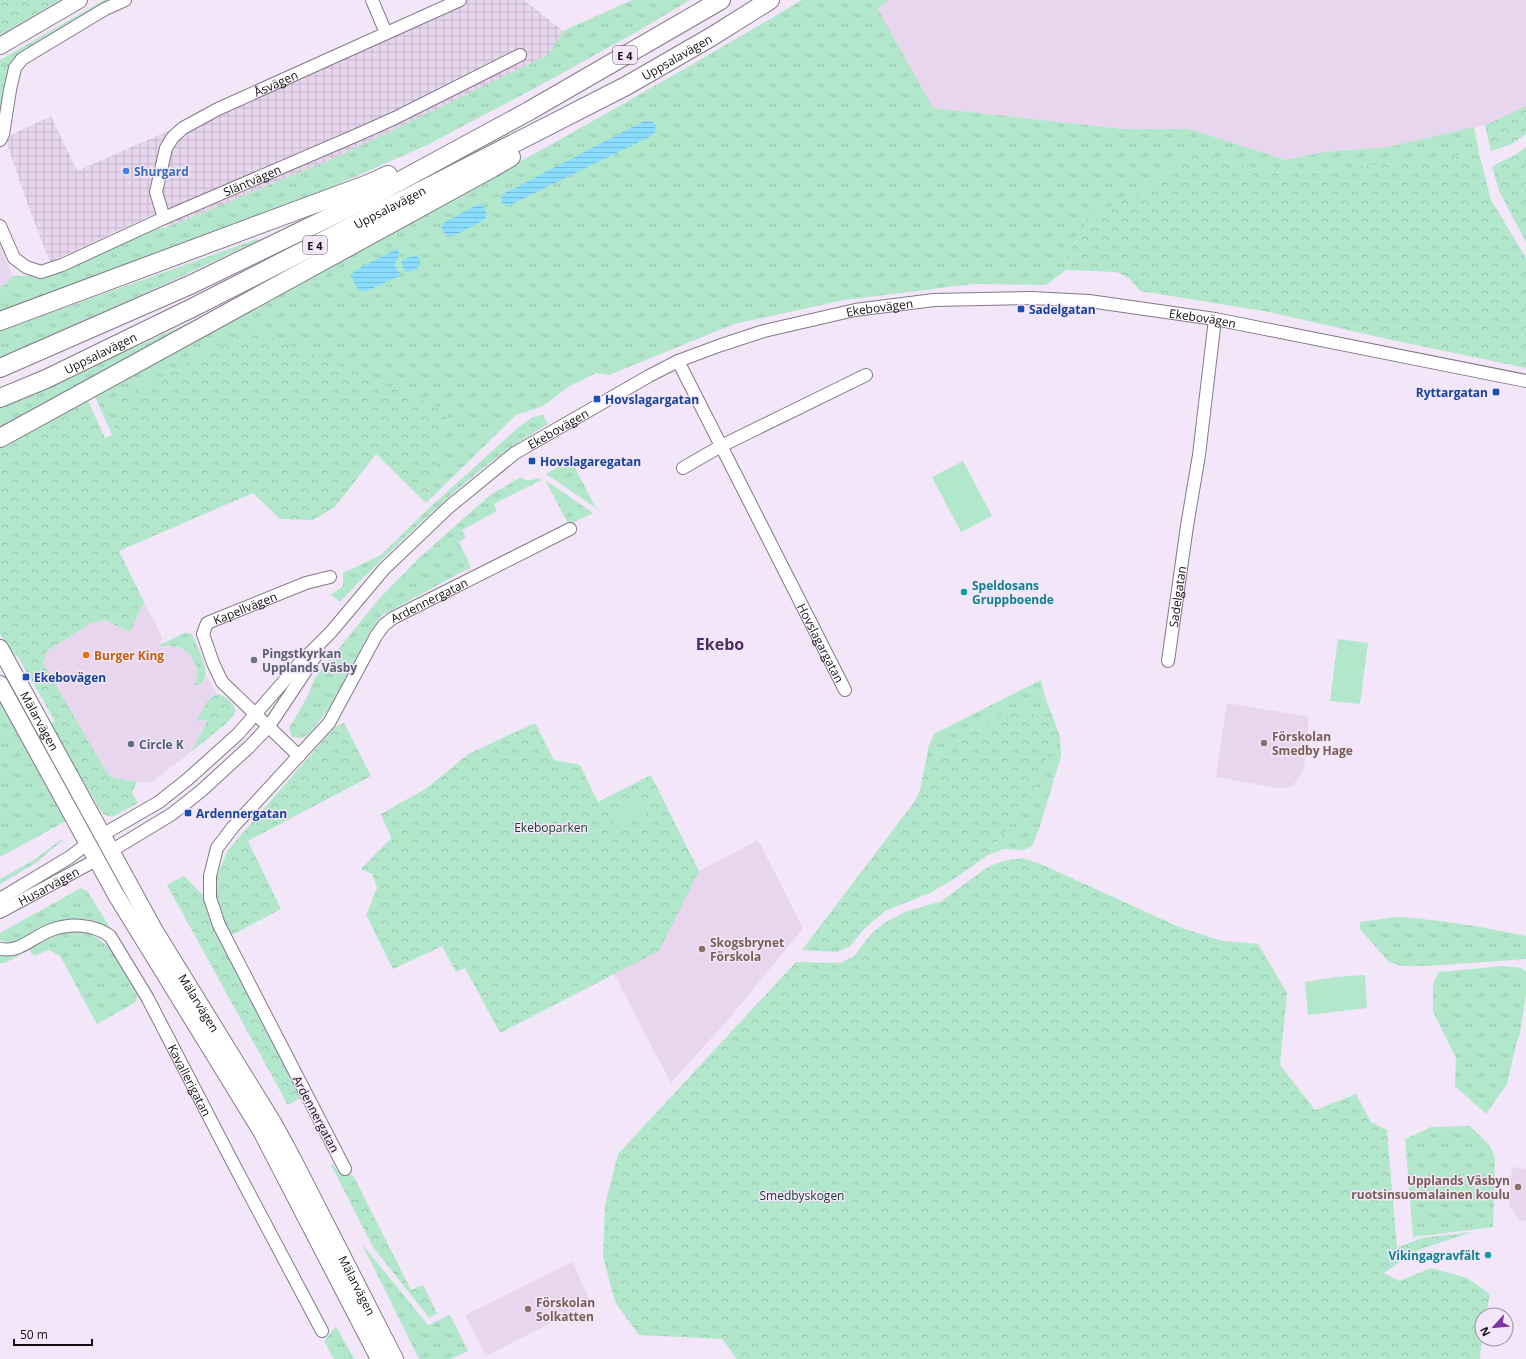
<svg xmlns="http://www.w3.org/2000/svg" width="1526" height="1359" viewBox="0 0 1526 1359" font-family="'Open Sans',sans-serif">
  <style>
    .built { fill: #e7d6ed }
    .industrial { fill: url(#industrial-grid) }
    .grass { fill: url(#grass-tufts) }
    .forest { fill: url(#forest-crowns) }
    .garden { fill: #b2e7cb }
    .water { fill: url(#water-rules) }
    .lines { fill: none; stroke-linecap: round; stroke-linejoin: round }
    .minor-casing { stroke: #847988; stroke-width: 14 }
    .major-casing { stroke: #847988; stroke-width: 18 }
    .highway-casing { stroke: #847988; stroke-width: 20 }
    .minor { stroke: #fff; stroke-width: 12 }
    .major { stroke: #fff; stroke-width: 16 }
    .highway { stroke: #fff; stroke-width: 18 }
    .shop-dot { fill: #3f7fe0; stroke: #f3e6f8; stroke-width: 1.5 }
    .transit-dot { fill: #1a4fb4; stroke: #f3e6f8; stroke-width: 1.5 }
    .culture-dot { fill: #0f9aa8; stroke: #f3e6f8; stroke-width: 1.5 }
    .food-dot { fill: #e8710a; stroke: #f3e6f8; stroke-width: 1.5 }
    .worship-dot { fill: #6b7280; stroke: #f3e6f8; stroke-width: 1.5 }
    .education-dot { fill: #8d6e63; stroke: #f3e6f8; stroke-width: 1.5 }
    .service-dot { fill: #5c6f8a; stroke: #f3e6f8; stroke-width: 1.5 }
    .labels { text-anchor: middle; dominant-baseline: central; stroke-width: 3; stroke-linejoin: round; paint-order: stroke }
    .shield { fill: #f3e6f8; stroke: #564f58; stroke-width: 1 }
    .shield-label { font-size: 11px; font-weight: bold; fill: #130e14 }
    .street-label { font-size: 12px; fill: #130e14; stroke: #f3e6f8 }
    .shop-label { font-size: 12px; font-weight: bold; fill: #366cbe; stroke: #f3e6f8; text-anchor: start }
    .transit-label { font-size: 12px; font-weight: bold; fill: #164399; stroke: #f3e6f8; text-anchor: start }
    .culture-label { font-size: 12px; font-weight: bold; fill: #0d838f; stroke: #f3e6f8; text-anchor: start }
    .worship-label { font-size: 12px; font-weight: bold; fill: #5b616d; stroke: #f3e6f8; text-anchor: start }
    .food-label { font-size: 12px; font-weight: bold; fill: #c56008; stroke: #f3e6f8; text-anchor: start }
    .education-label { font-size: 12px; font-weight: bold; fill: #785e54; stroke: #f3e6f8; text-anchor: start }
    .service-label { font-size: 12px; font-weight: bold; fill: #4e5e75; stroke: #f3e6f8; text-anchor: start }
    .park-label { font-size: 12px; fill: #193b2c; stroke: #f3e6f8 }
    .district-label { font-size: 16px; font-weight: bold; fill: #4f2c64; stroke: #f3e6f8 }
  </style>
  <defs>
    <pattern id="industrial-grid" width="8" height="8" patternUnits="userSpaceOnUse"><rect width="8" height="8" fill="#e7d6ed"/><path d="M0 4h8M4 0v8" fill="none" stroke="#c5b6ca"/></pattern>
    <pattern id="grass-tufts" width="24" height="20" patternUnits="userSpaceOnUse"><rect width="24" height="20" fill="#b2e7cb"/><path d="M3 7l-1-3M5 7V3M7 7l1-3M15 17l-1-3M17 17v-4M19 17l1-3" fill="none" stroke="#98c5ad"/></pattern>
    <pattern id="forest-crowns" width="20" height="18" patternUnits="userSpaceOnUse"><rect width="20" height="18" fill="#b2e7cb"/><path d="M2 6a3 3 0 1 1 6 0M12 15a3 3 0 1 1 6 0" fill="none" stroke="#98c5ad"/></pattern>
    <pattern id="water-rules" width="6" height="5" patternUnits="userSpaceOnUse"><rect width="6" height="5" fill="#8addfe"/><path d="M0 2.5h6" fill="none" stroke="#76bcd9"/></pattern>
  </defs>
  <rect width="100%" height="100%" fill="#f3e6f8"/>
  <g class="built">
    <polygon points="890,0 1526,0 1526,106 1485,125 1388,147 1324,152 1286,160 1189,129 1124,129 933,108 876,8"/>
    <polygon points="0,245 13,276 5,284 0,287"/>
    <polygon points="144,602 162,637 159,648 173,646 182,649 189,653 194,659 196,666 197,679 199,685 204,682 207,677 217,694 212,696 197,721 208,720 191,752 152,782 137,782 115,778 107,773 43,663 47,651 91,623 105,620 130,632"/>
    <polygon points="1227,703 1309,717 1304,770 1292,787 1278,788 1216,777"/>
    <polygon points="758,840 803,928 732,1015 671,1083 612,970 670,883 699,871"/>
    <polygon points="1512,1167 1526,1169 1526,1221 1519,1220 1509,1205"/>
    <polygon points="572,1262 591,1302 486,1356 465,1315"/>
  </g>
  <polygon class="industrial" points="466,0 524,0 563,31 548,55 339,156 168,227 148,217 50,262 29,208 5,138 51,116 77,171"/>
  <g class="grass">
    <polygon points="104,0 116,0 19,55 0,124 0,60"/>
    <polygon points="632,0 690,0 640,30 537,87 427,145 325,190 0,315 0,287 5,284 13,276 53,275 153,229 168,227 339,156 548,55 563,31"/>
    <path d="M802,0h88l-13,8 56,100 191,21h65l97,31 38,-8 64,-5 86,-20 5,26 -155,18 -38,3 -50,-9 -46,-15 -5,1 -18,22 -19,14 -62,33 -3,14 -16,18 -1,18 -20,15 -73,-1 -129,16 -110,24 -125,51 -13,-2 -28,14 -25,19 -27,9 -90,88 23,-92 -327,-13 -10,37 -18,-41c237,-129 476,-256 708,-394z"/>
    <polygon points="262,239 57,334 0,359 0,331 254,240"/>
    <polygon points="224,307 0,430 0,406 68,377"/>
    <path d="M543,415l5,9c-45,26 -85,59 -123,95 -29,27 -58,54 -85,83l-9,-7 12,-9v-13l38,-18 47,-46 92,-83 13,-9z"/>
    <polygon points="571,460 596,508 546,474"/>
    <path d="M521,477c6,5 11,3 18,1l2,2 -47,24 3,7 -35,19 4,7 -7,5 12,25 -90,49 -13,19 -37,71 -22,28 -8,4 -9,-1 -3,-9 20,-34 5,-15 65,-80 40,-41 71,-63z"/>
    <polygon points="545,480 593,513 569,525"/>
    <path d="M185,633l7,1c5,13 27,51 2,51 9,-17 -3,-38 -23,-39 -4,-1 -9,1 -13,2l3,-4z"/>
    <polygon points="1041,680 1045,697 1054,720 1012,708 926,761 928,748 934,734"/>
    <polygon points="0,698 35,760 66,821 0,857"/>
    <polygon points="1060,737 1061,756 1040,826 1032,846 1024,850 1004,849 988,855 1035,788 1048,755"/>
    <polygon points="62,839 63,840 37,862 0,884 0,879 34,860"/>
    <path d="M81,888l6,3 24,38c-6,-3 -12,-6 -17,-8 -31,-10 -58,15 -86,23l-8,-4v-7z"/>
    <path d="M1398,917c44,3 86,10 128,19v23l-98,7h-27l-12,-4 -29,-33v-7z"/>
    <path d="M81,930c34,13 41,34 56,65l-1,7 -39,22 -37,-68 -11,-6 -15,6 -5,-6 -24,13h-5v-8h12l39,-19z"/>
    <polygon points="1503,966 1522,968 1526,972 1526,994 1520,1034 1517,1041 1507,1084 1486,1114 1455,1086 1456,1058 1433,1012 1433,983 1439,972"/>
    <polygon points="1470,1126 1490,1146 1495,1159 1493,1227 1413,1237 1405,1139 1431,1127"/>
    <polygon points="362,1244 428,1325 450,1315 468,1351 451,1359 419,1359"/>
    <polygon points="336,1326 354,1359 334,1359 324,1341"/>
  </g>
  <g class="forest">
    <polygon points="0,0 60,0 0,35"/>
    <polygon points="1526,106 1526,134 1512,144 1491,151 1485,125"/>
    <polygon points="1526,147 1526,242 1499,191 1492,166 1515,155"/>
    <polygon points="1190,150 1236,165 1286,174 1324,171 1479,153 1491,200 1526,258 1526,368 1392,340 1264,311 1140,291 1129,278 1116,272 1066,270 1067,252 1083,234 1086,220 1148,187 1167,173 1185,151"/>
    <polygon points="251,329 449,411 426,503 376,454 335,507 313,520 280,519 253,493 119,551 144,602 130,632 105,620 91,623 47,651 43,663 107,773 115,778 137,782 132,793 138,803 112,817 105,815 102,813 50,725 55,721 18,657 9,651 0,634 0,447 4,443 88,401 105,438 112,435 121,398"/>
    <path d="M217,694c10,2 15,8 19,17l-7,10 -38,31 17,-32 -12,1 12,-21z"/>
    <polygon points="1012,708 1054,720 1060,737 1048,755 1035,788 988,855 957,877 930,893 885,911 864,929 850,946 837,952 802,950 915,801 920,790 926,761"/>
    <polygon points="344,723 371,776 248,841 281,909 228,937 217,906 216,878 228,850 335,727"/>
    <polygon points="535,723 554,760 580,765 598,802 651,775 699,871 659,951 500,1033 465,968 456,972 442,946 393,969 366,915 377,888 372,874 361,869 391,838 381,814 427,788 468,754"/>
    <polygon points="1023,858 1043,865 1179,927 1222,941 1258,944 1287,993 1280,1065 1315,1110 1356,1094 1371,1122 1387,1130 1397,1248 1421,1238 1472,1232 1418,1250 1384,1273 1399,1281 1431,1268 1467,1278 1490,1294 1486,1315 1482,1315 1482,1339 1480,1359 737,1359 722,1339 639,1335 615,1302 603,1257 605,1205 618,1154 796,962 841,963 854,956 871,934 884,923 905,912 942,901 986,868 1003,861"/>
    <polygon points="184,876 203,895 209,918 301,1098 288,1105 167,885"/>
    <polygon points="330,1163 343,1175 353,1175 411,1290 423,1285 437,1313 429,1318 373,1247"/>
  </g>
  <g class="garden">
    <polygon points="963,461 992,516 961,532 932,477"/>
    <polygon points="1338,639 1368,643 1360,704 1330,701"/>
    <polygon points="643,797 651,811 618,829 610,815"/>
    <polygon points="1365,975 1367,1008 1308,1015 1305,982 1336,977"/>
  </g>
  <g class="water">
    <polygon points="644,121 651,121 655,124 656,131 651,136 508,206 501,202 501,198 503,194"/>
    <path d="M478,204l5,1 4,9 -3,6 -31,16c-7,0 -10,-3 -12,-10l4,-4z"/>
    <path d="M396,249l3,2c1,10 -10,12 1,22v3l-36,16 -6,-2 -7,-15 5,-5z"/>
    <polygon points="417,255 420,260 420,265 417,268 408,272 405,271 401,262 404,259"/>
  </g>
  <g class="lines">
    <g class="minor-casing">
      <g id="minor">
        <polyline points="372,0 386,33"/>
        <polyline points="0,140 3,134 10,90 15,68 22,59 105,9 125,0"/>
        <path id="s1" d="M164,218l-8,-26 10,-44 7,-11 10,-9 35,-19 242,-109"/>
        <path id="s2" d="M0,226l14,32 12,9 15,5 21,-7 102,-47 193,-83 38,-17 125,-63"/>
        <path id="s3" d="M678,361l167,329"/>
        <polyline points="683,468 721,446 866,375"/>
        <path id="s4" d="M1168,661l19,-135 12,-71 16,-136"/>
        <path id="s5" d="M299,756l-77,-74 -9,-19 -10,-29 4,-11 99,-40 24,-6"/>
        <path id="s6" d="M102,835l57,-33 29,-23 50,-45 61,-70 32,-32 53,-63 65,-62 66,-54 134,-77 29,-15 43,-16 43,-14 91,-21 79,-10 97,-2 58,3 126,18 311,62"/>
        <polyline points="111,851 172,814 201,791 249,747 269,726 319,651"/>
        <polyline points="0,899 70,857 87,844"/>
        <path id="s7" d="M0,912l96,-52"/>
        <path id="s8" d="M0,949c20,4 34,-13 51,-19 20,-7 42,-6 59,6l37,61 86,166 89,168"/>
        <path id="s9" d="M345,1169l-126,-244 -9,-27v-22l7,-28 16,-21 96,-104 47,-87 8,-11 9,-7 177,-89"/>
      </g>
    </g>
    <g class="major-casing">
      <g id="major">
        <polyline points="0,46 79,0"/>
        <path id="s10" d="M0,648l155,283 119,193 19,35 102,200"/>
        <polyline points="0,684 116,895 261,1131 379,1359"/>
      </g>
    </g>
    <g class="highway-casing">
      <g id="highway">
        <polyline points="0,321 368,184 388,175"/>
        <polyline points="0,368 192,284 363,201 529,111 721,0"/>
        <path id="s11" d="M0,398l46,-19 148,-72 432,-221 85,-49 59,-37"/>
        <polyline points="0,438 492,168 511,157"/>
      </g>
    </g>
    <use href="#minor" class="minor"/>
    <use href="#major" class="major"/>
    <use href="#highway" class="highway"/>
  </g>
  <circle class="shop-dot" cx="126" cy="171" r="4"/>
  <g class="transit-dot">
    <rect x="1017" y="305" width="8" height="8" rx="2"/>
    <rect x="1492" y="388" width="8" height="8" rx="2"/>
    <rect x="593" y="395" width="8" height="8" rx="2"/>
    <rect x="528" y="457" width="8" height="8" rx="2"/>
    <rect x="22" y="673" width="8" height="8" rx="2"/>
    <rect x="184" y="809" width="8" height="8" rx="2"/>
  </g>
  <g class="culture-dot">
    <circle cx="964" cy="592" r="4"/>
    <circle cx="1488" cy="1255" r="4"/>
  </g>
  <circle class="food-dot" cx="86" cy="655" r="4"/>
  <circle class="worship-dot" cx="254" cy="660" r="4"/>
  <g class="education-dot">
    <circle cx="1264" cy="743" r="4"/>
    <circle cx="702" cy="949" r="4"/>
    <circle cx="1518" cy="1187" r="4"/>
    <circle cx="528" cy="1309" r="4"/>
  </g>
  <circle class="service-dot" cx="131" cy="744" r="4"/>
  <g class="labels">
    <g class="shield">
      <rect x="613" y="46" width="24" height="18" rx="3"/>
      <rect x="303" y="236" width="24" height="18" rx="3"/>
    </g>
    <g class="shield-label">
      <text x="625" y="55">E 4</text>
      <text x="315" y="245">E 4</text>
    </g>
    <g class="street-label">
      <text stroke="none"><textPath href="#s11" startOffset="758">Uppsalavägen</textPath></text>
      <text stroke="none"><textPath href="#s1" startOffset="202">Åsvägen</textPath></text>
      <text stroke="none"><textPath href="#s2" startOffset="296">Släntvägen</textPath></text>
      <text stroke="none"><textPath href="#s11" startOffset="434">Uppsalavägen</textPath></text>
      <text stroke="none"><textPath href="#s6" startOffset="962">Ekebovägen</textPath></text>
      <text stroke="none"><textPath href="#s6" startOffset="1287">Ekebovägen</textPath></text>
      <text stroke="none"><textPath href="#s11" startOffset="110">Uppsalavägen</textPath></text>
      <text stroke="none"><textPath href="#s6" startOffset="615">Ekebovägen</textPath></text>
      <text stroke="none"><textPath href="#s4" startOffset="65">Sadelgatan</textPath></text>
      <text stroke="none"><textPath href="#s9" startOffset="686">Ardennergatan</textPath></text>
      <text stroke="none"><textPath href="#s5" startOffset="211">Kapellvägen</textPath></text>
      <text stroke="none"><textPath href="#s3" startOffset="316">Hovslagargatan</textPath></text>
      <text stroke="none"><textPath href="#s10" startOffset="83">Mälarvägen</textPath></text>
      <text stroke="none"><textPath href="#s7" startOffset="55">Husarvägen</textPath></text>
      <text stroke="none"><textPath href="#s10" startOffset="407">Mälarvägen</textPath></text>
      <text stroke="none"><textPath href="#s8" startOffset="282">Kavallerigatan</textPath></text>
      <text transform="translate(316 1114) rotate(62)">Ardennergatan</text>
      <text stroke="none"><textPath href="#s10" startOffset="731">Mälarvägen</textPath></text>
    </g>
    <g class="shop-label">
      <text x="134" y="171">Shurgard</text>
    </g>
    <g class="transit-label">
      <text x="1029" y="309">Sadelgatan</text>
      <text x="1488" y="392" text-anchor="end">Ryttargatan</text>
      <text x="605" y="399">Hovslagargatan</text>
      <text x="540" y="461">Hovslagaregatan</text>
      <text x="34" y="677">Ekebovägen</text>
      <text x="196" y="813">Ardennergatan</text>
    </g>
    <g class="culture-label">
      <text x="972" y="585">Speldosans<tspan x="972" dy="14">Gruppboende</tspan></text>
      <text x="1480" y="1255" text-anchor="end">Vikingagravfält</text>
    </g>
    <g class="worship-label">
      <text x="262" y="653">Pingstkyrkan<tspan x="262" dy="14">Upplands Väsby</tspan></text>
    </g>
    <g class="food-label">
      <text x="94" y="655">Burger King</text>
    </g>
    <g class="education-label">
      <text x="1272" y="736">Förskolan<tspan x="1272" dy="14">Smedby Hage</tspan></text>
      <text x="710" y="942">Skogsbrynet<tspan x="710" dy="14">Förskola</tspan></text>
      <text x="1510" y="1180" text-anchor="end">Upplands Väsbyn<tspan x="1510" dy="14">ruotsinsuomalainen koulu</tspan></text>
      <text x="536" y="1302">Förskolan<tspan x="536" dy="14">Solkatten</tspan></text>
    </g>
    <g class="service-label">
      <text x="139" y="744">Circle K</text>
    </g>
    <g class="park-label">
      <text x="551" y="827">Ekeboparken</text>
      <text x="802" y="1195">Smedbyskogen</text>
    </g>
    <g class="district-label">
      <text x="720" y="644">Ekebo</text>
    </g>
  </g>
  <g transform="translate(1494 1327) rotate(243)"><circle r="19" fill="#f3e6f8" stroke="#99909d"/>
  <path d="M0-3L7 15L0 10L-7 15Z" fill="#7c33a5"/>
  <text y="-6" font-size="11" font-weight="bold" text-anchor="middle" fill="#130e14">N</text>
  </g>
  <path d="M14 1339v6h78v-6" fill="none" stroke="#130e14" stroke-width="2"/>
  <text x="20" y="1339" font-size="12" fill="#130e14" stroke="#f3e6f8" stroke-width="3" paint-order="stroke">50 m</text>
</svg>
